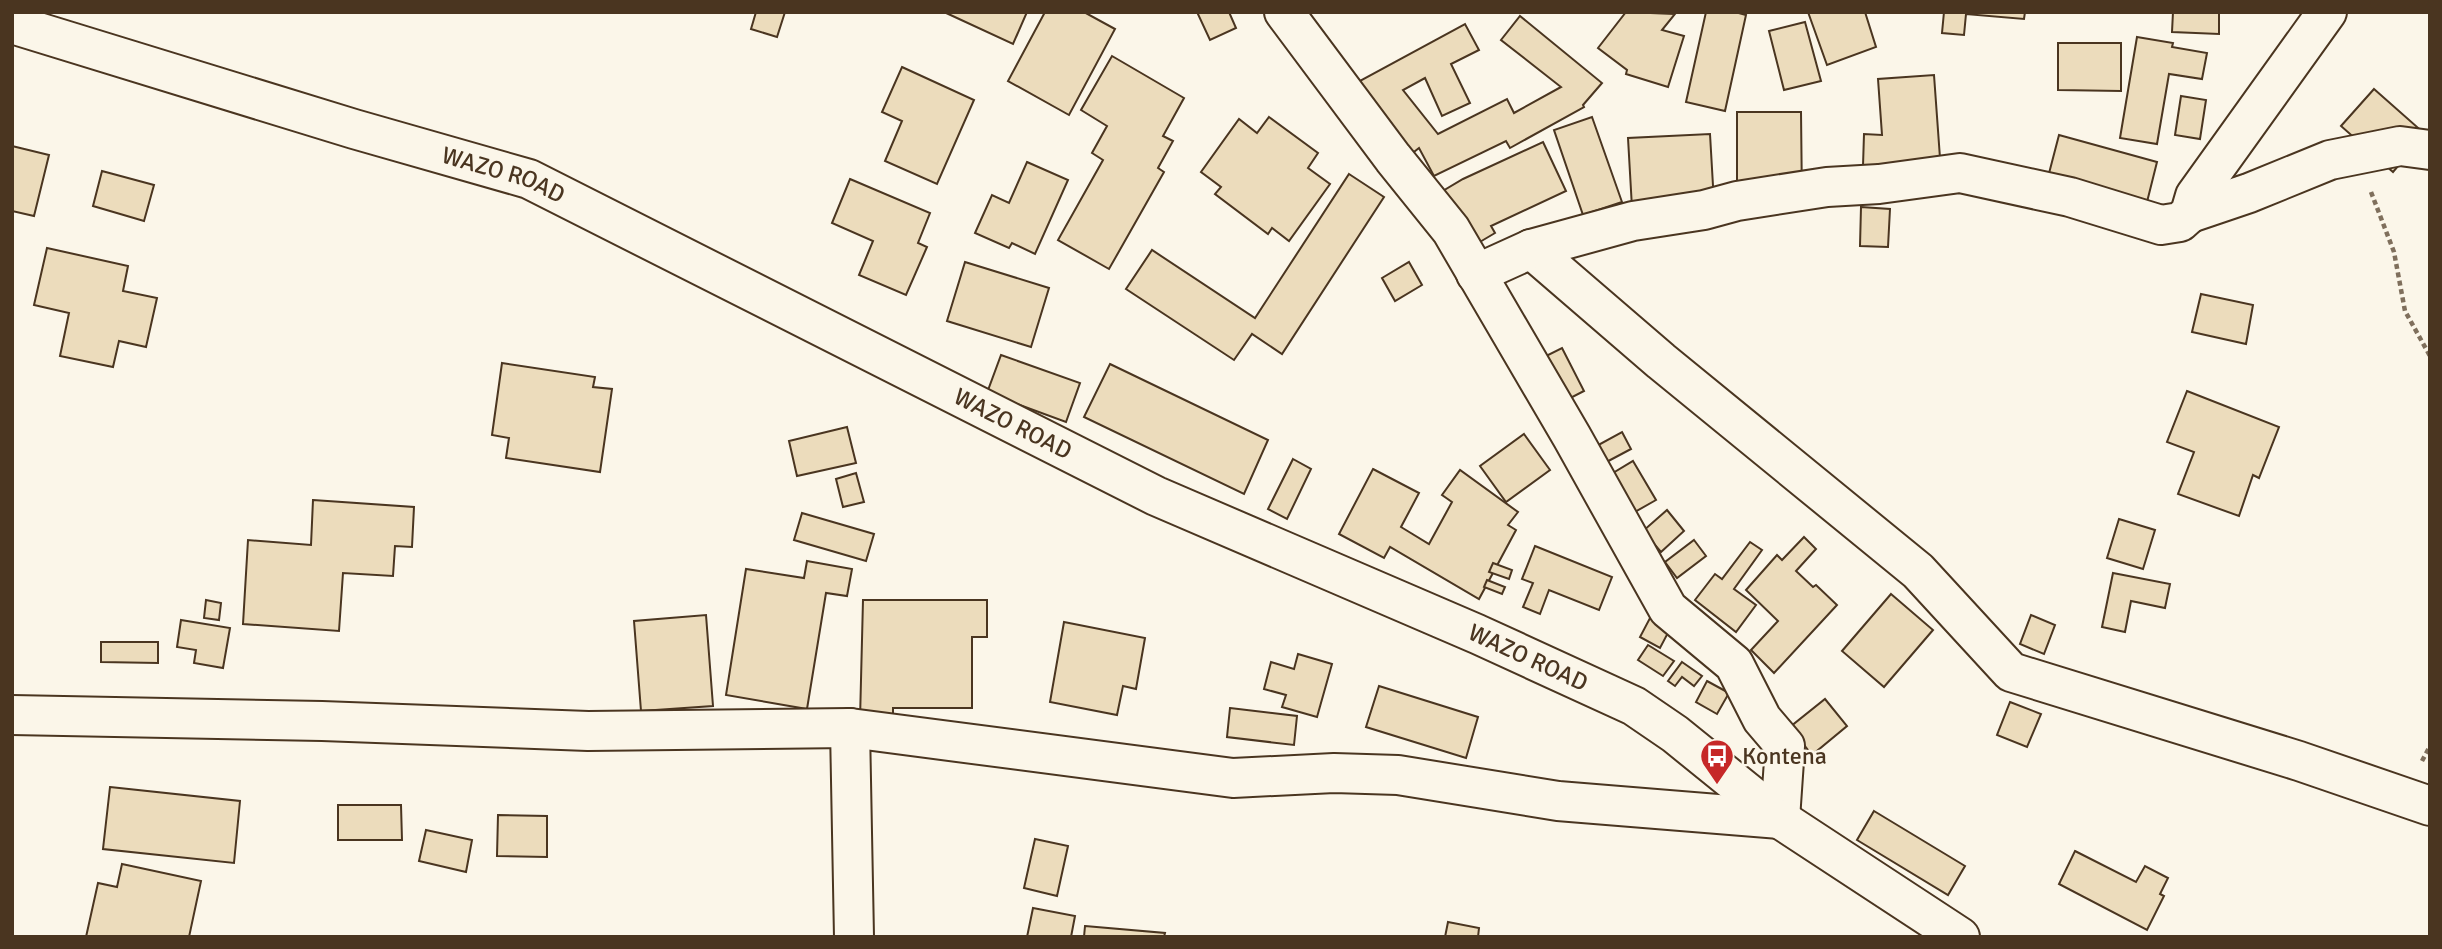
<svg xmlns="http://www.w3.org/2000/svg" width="2442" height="949" viewBox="0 0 2442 949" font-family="Signika,sans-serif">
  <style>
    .building { fill: #ecdcbc; stroke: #4a3520; stroke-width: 2 }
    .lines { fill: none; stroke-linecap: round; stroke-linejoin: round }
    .street-casing { stroke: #4a3520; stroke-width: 42 }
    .secondary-casing { stroke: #4a3520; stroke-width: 42 }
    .path { stroke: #7f6f5c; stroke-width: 4.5; stroke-dasharray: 5 3.5; stroke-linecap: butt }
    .street { stroke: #fbf6e9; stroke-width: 38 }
    .secondary { stroke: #fbf6e9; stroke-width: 38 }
    .labels { text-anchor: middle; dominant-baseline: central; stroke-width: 5; stroke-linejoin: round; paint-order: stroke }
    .street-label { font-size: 24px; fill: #4a3520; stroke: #fbf6e9 }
    .poi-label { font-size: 24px; fill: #4a3520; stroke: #fbf6e9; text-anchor: start }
  </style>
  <rect width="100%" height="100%" fill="#fbf6e9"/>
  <g class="building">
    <polygon points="756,12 785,12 777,37 751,29"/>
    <polygon points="944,12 1027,12 1013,44"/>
    <polygon points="1045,12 1084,12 1115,29 1069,115 1008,81"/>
    <polygon points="1197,12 1229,12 1236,28 1210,40"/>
    <polygon points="1626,12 1675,14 1662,30 1684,36 1668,87 1626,74 1627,70 1598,48"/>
    <polygon points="1706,12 1735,12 1746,15 1725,111 1686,102"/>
    <polygon points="1808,12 1865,12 1876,47 1827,65"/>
    <polygon points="1944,12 2025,12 2024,19 1966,14 1964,35 1942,33"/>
    <polygon points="2173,12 2219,12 2219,34 2172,32"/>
    <polygon points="1520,16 1602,83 1583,105 1584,107 1510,148 1506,141 1434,176 1419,148 1410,155 1356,83 1465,24 1479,50 1451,64 1470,103 1442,116 1425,78 1403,90 1438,134 1507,99 1514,113 1561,87 1501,40"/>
    <polygon points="1805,22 1821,81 1784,90 1769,31"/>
    <polygon points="2137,37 2173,43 2172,47 2207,53 2202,79 2169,74 2157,144 2120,138"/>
    <polygon points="2058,43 2121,43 2121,91 2058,90"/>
    <polygon points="1112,56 1184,98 1163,136 1173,141 1158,168 1164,172 1109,269 1058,240 1103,160 1092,153 1107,126 1081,110"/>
    <polygon points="902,67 974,100 937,184 885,161 902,121 882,112"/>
    <polygon points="1934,75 1941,172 1863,166 1864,134 1882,135 1878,79"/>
    <polygon points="2374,89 2425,134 2393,172 2341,126"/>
    <polygon points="2181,96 2206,100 2200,139 2175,135"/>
    <polygon points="1737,112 1801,112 1802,201 1737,201"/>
    <polygon points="1269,117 1318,153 1308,168 1330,184 1289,241 1272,228 1268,234 1215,194 1221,187 1201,172 1239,119 1257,133"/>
    <polygon points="1592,117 1622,202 1583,215 1554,130"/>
    <polygon points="1710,134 1714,203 1632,208 1628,138"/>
    <polygon points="2059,135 2157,162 2140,230 2041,204"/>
    <polygon points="1543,142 1566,191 1491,226 1495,233 1468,249 1436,195 1463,179"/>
    <polygon points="12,146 49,155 34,216 12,211"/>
    <polygon points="1027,162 1068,180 1035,254 1012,243 1009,248 975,233 992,195 1009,203"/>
    <polygon points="102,171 154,185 144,221 93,206"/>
    <polygon points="1349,174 1384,197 1282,354 1252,334 1234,360 1126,289 1152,250 1255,318"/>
    <polygon points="850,179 930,213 918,243 927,247 906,295 859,275 873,241 832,223"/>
    <polygon points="1861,207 1890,209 1888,247 1860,246"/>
    <polygon points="47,248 128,266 123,291 157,298 146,347 119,341 113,367 60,356 69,313 34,305"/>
    <polygon points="965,262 1049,288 1031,347 947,321"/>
    <polygon points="1409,262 1422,285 1395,301 1382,278"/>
    <polygon points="2201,294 2253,305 2246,344 2192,332"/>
    <polygon points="1562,348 1584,391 1553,407 1530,364"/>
    <polygon points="1001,355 1080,383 1066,422 987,393"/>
    <polygon points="502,363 595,377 593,387 612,389 600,472 506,458 509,438 492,435"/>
    <polygon points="1110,364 1268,440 1244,494 1084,417"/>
    <polygon points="2187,391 2279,427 2259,478 2253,475 2239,516 2178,494 2194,452 2167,442"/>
    <polygon points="847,427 856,463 797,476 789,441"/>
    <polygon points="1622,432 1631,449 1599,466 1591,449"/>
    <polygon points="1524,434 1550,470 1506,502 1480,466"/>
    <polygon points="1293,459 1311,469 1287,519 1268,509"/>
    <polygon points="1633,461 1656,500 1626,517 1603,479"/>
    <polygon points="1373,469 1419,493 1401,527 1429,544 1452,502 1442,495 1460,470 1518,512 1508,525 1516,530 1479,599 1390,547 1384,558 1339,534"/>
    <polygon points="856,473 864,502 843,507 836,479"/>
    <polygon points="313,500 414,507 412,547 395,546 393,576 343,573 339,631 243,624 248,540 311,545"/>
    <polygon points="1667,510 1684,531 1661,552 1643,531"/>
    <polygon points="802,513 874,534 866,561 794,540"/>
    <polygon points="2119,519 2155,530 2143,569 2107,558"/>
    <polygon points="1804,537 1816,549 1796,571 1813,587 1816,585 1837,605 1774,673 1751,650 1778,621 1746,590 1777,555 1782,560"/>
    <polygon points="1694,540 1706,556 1677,578 1665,562"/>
    <polygon points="1750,542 1762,550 1734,589 1756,605 1736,632 1695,600 1715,574 1722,579"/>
    <polygon points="1535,546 1612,577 1599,610 1549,590 1540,614 1523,607 1533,583 1522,579"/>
    <polygon points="807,561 852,569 847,596 826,593 807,709 726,695 746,569 804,578"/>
    <polygon points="1493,563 1512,570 1509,579 1489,572"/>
    <polygon points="2113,573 2170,584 2165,608 2131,601 2125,632 2102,627"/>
    <polygon points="1487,580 1505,587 1502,594 1484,587"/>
    <polygon points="1891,594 1933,630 1884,687 1842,651"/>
    <polygon points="206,600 221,603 219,620 204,618"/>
    <polygon points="863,600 987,600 987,637 972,637 972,708 893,708 893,721 860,720"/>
    <polygon points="706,615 713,706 641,711 634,621"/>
    <polygon points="2031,615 2055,625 2044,654 2020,644"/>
    <polygon points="1650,618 1670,629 1660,648 1640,637"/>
    <polygon points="181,620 230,628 223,668 194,663 196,650 177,647"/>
    <polygon points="1064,622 1145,638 1136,689 1123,686 1117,715 1050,702"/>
    <polygon points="101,642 158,642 158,663 101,662"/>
    <polygon points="1648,645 1674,661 1663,676 1638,660"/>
    <polygon points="1298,654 1332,664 1317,717 1282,707 1286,695 1264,689 1271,662 1294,669"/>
    <polygon points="1682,662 1702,676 1694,686 1682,677 1675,686 1668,681"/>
    <polygon points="1707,681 1729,693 1717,714 1696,702"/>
    <polygon points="1379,686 1478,717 1466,758 1366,727"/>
    <polygon points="1825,699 1847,726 1812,755 1790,727"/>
    <polygon points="2010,702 2041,714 2027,747 1997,735"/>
    <polygon points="1230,708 1297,716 1294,745 1227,737"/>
    <polygon points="110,787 240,801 234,863 103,849"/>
    <polygon points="338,805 401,805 402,840 338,840"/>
    <polygon points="1874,811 1965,866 1948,895 1857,840"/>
    <polygon points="498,815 547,816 547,857 497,856"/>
    <polygon points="426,830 472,840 466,872 419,861"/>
    <polygon points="1035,839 1068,846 1057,896 1024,888"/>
    <polygon points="2075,851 2136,882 2145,866 2168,878 2160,894 2164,896 2147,930 2059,884"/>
    <polygon points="122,864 201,881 189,937 86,937 98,883 117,887"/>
    <polygon points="1033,908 1075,916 1071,937 1027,937"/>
    <polygon points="1448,922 1479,928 1478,937 1445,937"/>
    <polygon points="1085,926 1165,933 1164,937 1084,937"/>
  </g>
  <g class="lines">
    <g class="street-casing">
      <g id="street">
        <polyline points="1284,12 1393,158 1451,230 1572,437 1668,609 1734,664 1762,719 1785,746 1780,819"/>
        <polyline points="2190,213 2249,193 2330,160 2400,146 2430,150"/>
        <polyline points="1531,249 1661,361 1918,571 2011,672 2299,761 2430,806"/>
        <polyline points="1476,274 1531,249 1633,221 1704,210 1737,201 1827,187 1879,184 1960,173 2070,197 2161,225 2180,222 2190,213 2195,196 2327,12"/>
        <polyline points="850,728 854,937"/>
      </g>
    </g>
    <g class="secondary-casing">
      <g id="secondary">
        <path id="s1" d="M12,24l342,105 175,50 627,317 321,138 157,72 41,28 105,85 180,118"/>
        <polyline points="12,715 322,721 588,731 850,728 1233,778 1334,773 1398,775 1558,801 1780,819"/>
      </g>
    </g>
    <g class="path">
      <polyline points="2371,192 2394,252 2405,311 2430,356"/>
      <polyline points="2422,761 2430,746"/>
    </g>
    <use href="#street" class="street"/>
    <use href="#secondary" class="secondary"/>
  </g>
  <defs>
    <g id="bus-pin" transform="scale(1.75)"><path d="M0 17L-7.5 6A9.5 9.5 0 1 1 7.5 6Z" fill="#c62828" stroke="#fbf6e9"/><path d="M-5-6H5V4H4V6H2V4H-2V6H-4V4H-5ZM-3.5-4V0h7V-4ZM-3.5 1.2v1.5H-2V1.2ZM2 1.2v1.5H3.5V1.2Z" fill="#fff"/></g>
  </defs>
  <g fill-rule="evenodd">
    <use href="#bus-pin" x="1717" y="756"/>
  </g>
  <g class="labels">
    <g class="street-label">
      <text stroke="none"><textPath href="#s1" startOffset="514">WAZO ROAD</textPath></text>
      <text stroke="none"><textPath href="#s1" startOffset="1082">WAZO ROAD</textPath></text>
      <text stroke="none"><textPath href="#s1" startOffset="1648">WAZO ROAD</textPath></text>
    </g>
    <g class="poi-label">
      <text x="1742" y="756">Kontena</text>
    </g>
  </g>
  <rect width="2442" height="949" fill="none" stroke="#4a3520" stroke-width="28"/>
</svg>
